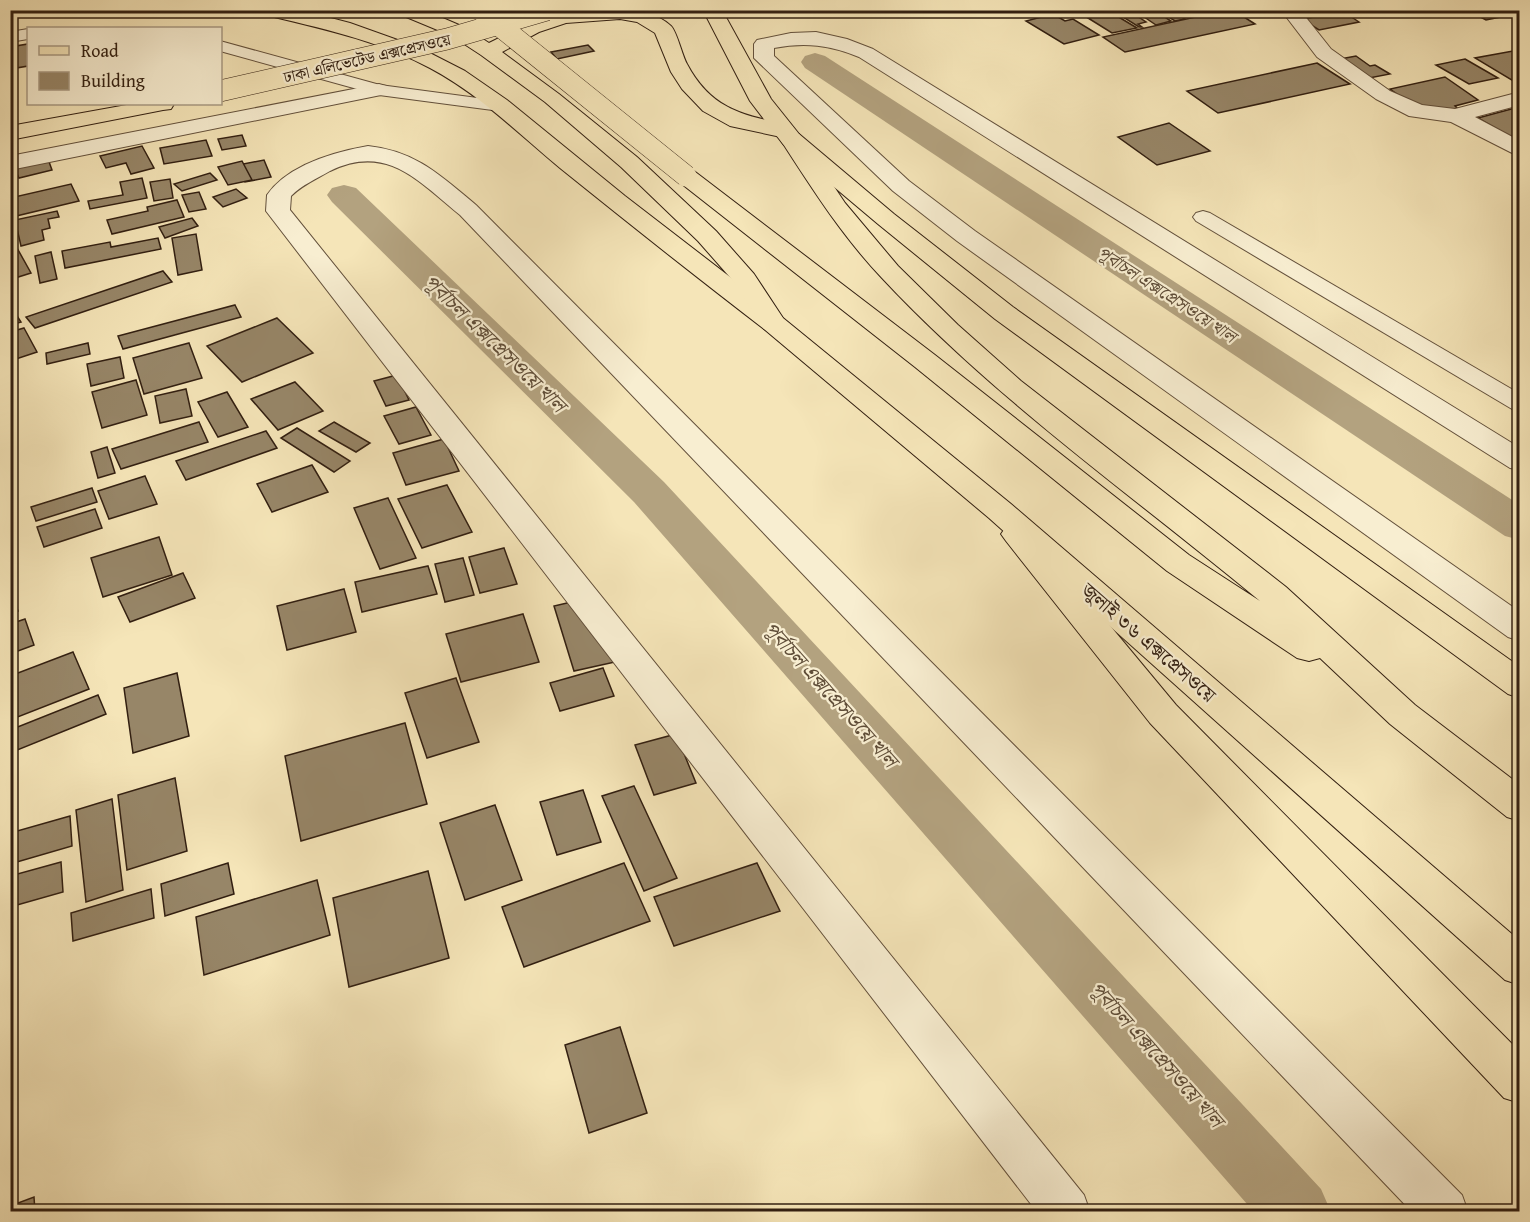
<svg xmlns="http://www.w3.org/2000/svg" width="1530" height="1222" viewBox="0 0 1530 1222" font-family="'Gentium Book Plus','Noto Serif Bengali',serif">
  <style>
    .lines { fill: none; stroke-linecap: round; stroke-linejoin: round }
    .canal { fill: #b3a27f; fill-rule: evenodd }
    .building { fill: #978668; stroke: #321f11; stroke-width: 1.5 }
    .lane-casing { stroke: #63503b; stroke-width: 2 }
    .street-casing { stroke: #63503b; stroke-width: 2 }
    .primary-casing { stroke: #321f11; stroke-width: 2 }
    .highway-casing { stroke: #321f11; stroke-width: 2 }
    .lane { fill: #f8eed1; fill-rule: evenodd }
    .street { fill: #f8eed1; fill-rule: evenodd }
    .primary { fill: #f5e5b8; fill-rule: evenodd }
    .highway { fill: #f5e5b8; fill-rule: evenodd }
    .highway-bridge-casing { stroke: #321f11; stroke-width: 22; stroke-linecap: butt }
    .highway-bridge { stroke: #f5e5b8; stroke-width: 21 }
    .labels { text-anchor: middle; dominant-baseline: central; stroke-width: 4.5; stroke-linejoin: round; paint-order: stroke }
    .far-street-label { font-size: 16px; fill: #321f11; stroke: #f8eed1 }
    .far-water-label { font-size: 18px; font-style: italic; fill: #5f4d38; stroke: #f8eed1 }
    .street-label { font-size: 20px; fill: #321f11; stroke: #f8eed1 }
    .water-label { font-size: 21px; font-style: italic; fill: #5f4d38; stroke: #f8eed1 }
  </style>
  <rect width="100%" height="100%" fill="#f5e5b8"/>
  <filter id="stains"><feTurbulence type="fractalNoise" baseFrequency=".00333" numOctaves="4"/><feColorMatrix values="0 0 0 0 .2 0 0 0 0 .09 0 0 0 0 .02 0 0 0 .5 -.17"/></filter>
  <radialGradient id="worn" r=".72"><stop offset=".6" stop-color="#630" stop-opacity="0"/><stop offset="1" stop-color="#630" stop-opacity=".3"/></radialGradient>
  <g class="lines">
    <g class="canal">
      <polygon points="815,53 825,56 1520,505 1520,540 1505,536 805,68 801,62 805,56"/>
      <polygon points="344,185 356,188 664,482 1321,1189 1331,1212 1254,1212 634,502 332,202 327,195 332,188"/>
    </g>
  </g>
  <g class="building">
    <polygon points="1128,10 1146,22 1138,24 1142,27 1139,27 1115,12"/>
    <polygon points="1134,10 1154,10 1171,21 1156,25"/>
    <polygon points="1157,10 1171,10 1185,19 1175,21"/>
    <polygon points="1228,10 1269,11 1244,17 1255,24 1125,52 1103,37"/>
    <polygon points="1296,10 1343,10 1344,11 1298,16"/>
    <polygon points="1357,10 1397,10 1399,12 1369,17"/>
    <polygon points="1467,10 1516,10 1520,13 1486,20"/>
    <polygon points="1344,12 1359,22 1319,30 1302,19"/>
    <polygon points="1112,13 1137,28 1112,33 1088,18"/>
    <polygon points="1053,14 1065,21 1073,19 1099,35 1064,44 1026,21"/>
    <polygon points="28,44 28,66 10,69 10,47"/>
    <polygon points="588,45 594,51 557,59 551,52"/>
    <polygon points="1513,51 1520,55 1520,85 1475,58"/>
    <polygon points="1356,56 1370,66 1375,65 1390,74 1364,79 1335,60"/>
    <polygon points="1465,59 1498,78 1469,84 1436,65"/>
    <polygon points="1317,63 1350,84 1218,113 1187,91"/>
    <polygon points="1445,77 1478,100 1455,106 1459,110 1439,112 1408,102 1390,89"/>
    <polygon points="1515,108 1520,111 1520,143 1478,118"/>
    <polygon points="1169,123 1210,151 1157,165 1118,137"/>
    <polygon points="242,135 246,146 222,150 218,139"/>
    <polygon points="206,140 212,156 164,164 160,148"/>
    <polygon points="142,146 154,168 131,174 126,163 106,168 100,156"/>
    <polygon points="48,159 52,170 19,178 14,167"/>
    <polygon points="264,160 271,177 245,182 238,165"/>
    <polygon points="242,161 252,180 228,185 218,167"/>
    <polygon points="210,173 217,180 182,191 174,184"/>
    <polygon points="142,178 147,198 90,209 88,201 123,195 120,182"/>
    <polygon points="170,179 173,198 154,201 150,182"/>
    <polygon points="71,184 79,201 12,217 10,198"/>
    <polygon points="236,189 247,198 223,207 213,197"/>
    <polygon points="199,192 206,209 189,212 182,195"/>
    <polygon points="177,200 184,217 112,234 107,220 148,211 147,207"/>
    <polygon points="57,211 59,217 48,219 50,228 42,230 44,240 21,246 15,220"/>
    <polygon points="192,218 198,226 165,238 159,227"/>
    <polygon points="196,234 202,270 178,275 172,238"/>
    <polygon points="158,238 161,249 65,268 62,251 110,242 111,247"/>
    <polygon points="12,239 31,273 15,278 10,268 10,240"/>
    <polygon points="51,252 57,279 40,283 35,256"/>
    <polygon points="163,271 172,282 35,328 26,317"/>
    <polygon points="10,305 21,322 10,325"/>
    <polygon points="235,305 241,317 123,349 118,336"/>
    <polygon points="277,318 313,353 242,382 207,346"/>
    <polygon points="24,328 37,352 10,361 10,332"/>
    <polygon points="88,343 90,354 47,364 46,353"/>
    <polygon points="189,343 202,378 144,394 133,358"/>
    <polygon points="120,357 124,378 91,386 87,364"/>
    <polygon points="397,375 409,400 386,406 374,381"/>
    <polygon points="136,380 147,415 102,428 92,392"/>
    <polygon points="295,382 323,411 278,430 251,399"/>
    <polygon points="186,389 192,416 160,423 155,396"/>
    <polygon points="227,392 248,427 218,437 198,402"/>
    <polygon points="416,407 431,435 399,444 384,416"/>
    <polygon points="199,422 208,442 121,469 112,449"/>
    <polygon points="334,422 370,443 356,452 319,431"/>
    <polygon points="297,428 350,461 334,472 281,438"/>
    <polygon points="266,431 277,448 186,480 176,461"/>
    <polygon points="444,439 459,471 406,485 393,453"/>
    <polygon points="107,447 115,473 98,478 91,452"/>
    <polygon points="312,465 328,492 272,512 257,484"/>
    <polygon points="145,476 157,504 109,519 98,491"/>
    <polygon points="447,485 472,532 422,548 398,499"/>
    <polygon points="92,488 97,502 36,521 31,507"/>
    <polygon points="388,498 416,558 380,569 354,508"/>
    <polygon points="95,509 102,528 44,547 37,527"/>
    <polygon points="159,537 172,575 103,597 91,558"/>
    <polygon points="504,548 517,584 480,593 469,557"/>
    <polygon points="463,558 474,595 445,602 435,564"/>
    <polygon points="428,566 437,594 362,612 355,582"/>
    <polygon points="183,573 195,598 130,622 118,597"/>
    <polygon points="10,588 18,611 10,614"/>
    <polygon points="344,589 356,632 287,650 277,606"/>
    <polygon points="593,597 615,662 574,671 554,606"/>
    <polygon points="523,614 539,662 461,682 446,634"/>
    <polygon points="25,619 34,645 10,654 10,624"/>
    <polygon points="73,652 89,689 10,720 10,676"/>
    <polygon points="603,668 614,696 560,711 550,683"/>
    <polygon points="177,673 189,736 133,753 124,688"/>
    <polygon points="456,678 479,742 427,758 405,693"/>
    <polygon points="98,695 106,714 10,753 10,730"/>
    <polygon points="405,723 427,804 301,841 285,756"/>
    <polygon points="676,734 696,783 654,795 635,745"/>
    <polygon points="175,778 187,851 127,870 118,795"/>
    <polygon points="634,786 677,878 644,891 602,796"/>
    <polygon points="583,790 601,842 557,855 540,802"/>
    <polygon points="112,799 123,890 86,902 76,810"/>
    <polygon points="495,805 522,880 465,900 440,823"/>
    <polygon points="70,816 72,846 10,864 10,833"/>
    <polygon points="61,862 63,892 10,907 10,876"/>
    <polygon points="228,863 234,894 165,916 161,884"/>
    <polygon points="624,863 650,921 524,967 502,907"/>
    <polygon points="757,863 780,911 674,946 654,897"/>
    <polygon points="428,871 449,958 349,987 333,898"/>
    <polygon points="317,880 330,935 204,975 196,917"/>
    <polygon points="151,889 154,918 73,941 71,913"/>
    <polygon points="620,1027 647,1113 589,1133 565,1045"/>
    <polygon points="34,1197 35,1212 10,1212 10,1206"/>
  </g>
  <g class="lines">
    <g class="lane-casing">
      <g id="lane">
        <polygon points="28,29 28,39 10,42 10,32"/>
        <polygon points="220,41 380,85 500,101 506,102 509,106 506,110 500,111 379,95 220,51"/>
        <polygon points="1203,211 1210,213 1520,394 1520,411 1512,409 1196,221 1193,217 1196,213"/>
      </g>
    </g>
    <g class="street-casing">
      <g id="street">
        <polygon points="1281,10 1300,10 1331,49 1390,91 1422,105 1455,109 1520,92 1520,105 1475,117 1520,141 1520,157 1451,122 1409,116 1376,99 1317,57"/>
        <path d="M816,32l31,7 26,10 647,399v22l-10,-2 -651,-411c-29,-12 -54,-15 -85,-9v8l135,125 66,50 545,381v29l-12,-4 -551,-396 -64,-50 -139,-133v-14l3,-4 34,-7z"/>
        <polygon points="379,84 386,86 390,90 386,94 10,170 10,156"/>
        <path d="M368,146c48,5 73,30 108,59l986,990 6,17h-56l-952,-997c-42,-34 -73,-72 -130,-44 -14,8 -28,14 -39,25l-1,14 794,985 6,17h-53l-771,-1001 1,-16c21,-30 67,-43 101,-49z"/>
      </g>
    </g>
    <g class="primary-casing">
      <g id="primary">
        <path d="M260,10h40l50,13 70,25 45,23 42,29 118,96 157,121 4,6 -4,6 -9,2 -9,-2c-69,-53 -137,-107 -204,-161 -42,-35 -81,-74 -130,-100 -53,-28 -110,-40 -168,-54z"/>
        <polygon points="703,10 722,10 771,99 799,134 894,214 1013,307 1520,667 1520,698 1508,694 995,319 878,224 783,144 750,101"/>
        <polygon points="1017,524 1028,527 1176,705 1520,1052 1520,1103 1504,1098 1150,723 1006,541 1001,534 1006,527"/>
      </g>
    </g>
    <g class="highway-casing">
      <g id="highway">
        <path d="M397,10h27l42,18 23,15c50,-26 70,-33 126,-33 19,0 41,2 56,16 6,6 11,29 16,38 25,47 57,51 105,62l3,5 -1,2 5,1 46,69 53,63 60,59 63,56 265,206 129,118 105,80v36l-13,-4 -117,-93 -70,-66 -11,3 -12,-3 -130,-87 -252,-204 -237,-186 -3,-5 3,-5 8,-2 8,2 241,184 254,200 71,46c-128,-106 -265,-202 -378,-323 -40,-42 -71,-91 -102,-139l1,-2 -51,-11 -27,-15 -21,-22 -11,-17 -16,-39 -18,-11 -17,-3 -54,4 -27,9 -37,20 57,42 78,63 79,74 38,43 29,44 228,186 509,437v44l-15,-5 -516,-462 -225,-189 -29,-46 -37,-42 -77,-74 -76,-65 -64,-47 -29,-19 -53,-22z"/>
        <polygon points="132,104 174,104 171,109 163,110 10,140 10,126"/>
      </g>
    </g>
    <use href="#lane" class="lane"/>
    <use href="#street" class="street"/>
    <use href="#primary" class="primary"/>
    <use href="#highway" class="highway"/>
    <g class="highway-bridge-casing">
      <g id="highway-bridge">
        <polyline points="485,14 686,176"/>
        <polyline points="220,91 447,39 547,10"/>
      </g>
    </g>
    <use href="#highway-bridge" class="highway-bridge"/>
  </g>
  <g class="labels">
    <g class="far-street-label">
      <text transform="translate(367 58) rotate(-13)">ঢাকা এলিভেটেড এক্সপ্রেসওয়ে</text>
    </g>
    <g class="far-water-label">
      <text transform="translate(1167 294) rotate(33)">পূর্বাচল এক্সপ্রেসওয়ে খাল</text>
    </g>
    <g class="street-label">
      <text transform="translate(1149 642) rotate(41)">জুলাই ৩৬ এক্সপ্রেসওয়ে</text>
    </g>
    <g class="water-label">
      <text transform="translate(495 343) rotate(44)">পূর্বাচল এক্সপ্রেসওয়ে খাল</text>
      <text transform="translate(831 694) rotate(48)">পূর্বাচল এক্সপ্রেসওয়ে খাল</text>
      <text transform="translate(1157 1054) rotate(48)">পূর্বাচল এক্সপ্রেসওয়ে খাল</text>
    </g>
  </g>
  <rect width="1530" height="1222" fill="none" stroke="#f5e5b8" stroke-width="36"/>
  <rect x="12" y="12" width="1506" height="1198" fill="none" stroke="#321f11" stroke-width="3"/>
  <rect x="18" y="18" width="1494" height="1186" fill="none" stroke="#321f11" stroke-width="1.5"/>
  <rect x="27" y="27" width="195" height="78" fill="#f8eed1" stroke="#a99b84" stroke-width="1.5"/>
  <rect x="39" y="46" width="30" height="9" fill="#f5e5b8" stroke="#a99b84" stroke-width="1.5"/>
  <text x="81" y="57" font-size="18" fill="#321f11">Road</text>
  <rect x="39" y="72" width="30" height="18" fill="#978668" stroke="#a99b84" stroke-width="1.5"/>
  <text x="81" y="87" font-size="18" fill="#321f11">Building</text>
  <rect width="100%" height="100%" filter="url(#stains)"/>
  <rect width="100%" height="100%" fill="url(#worn)"/>
</svg>
